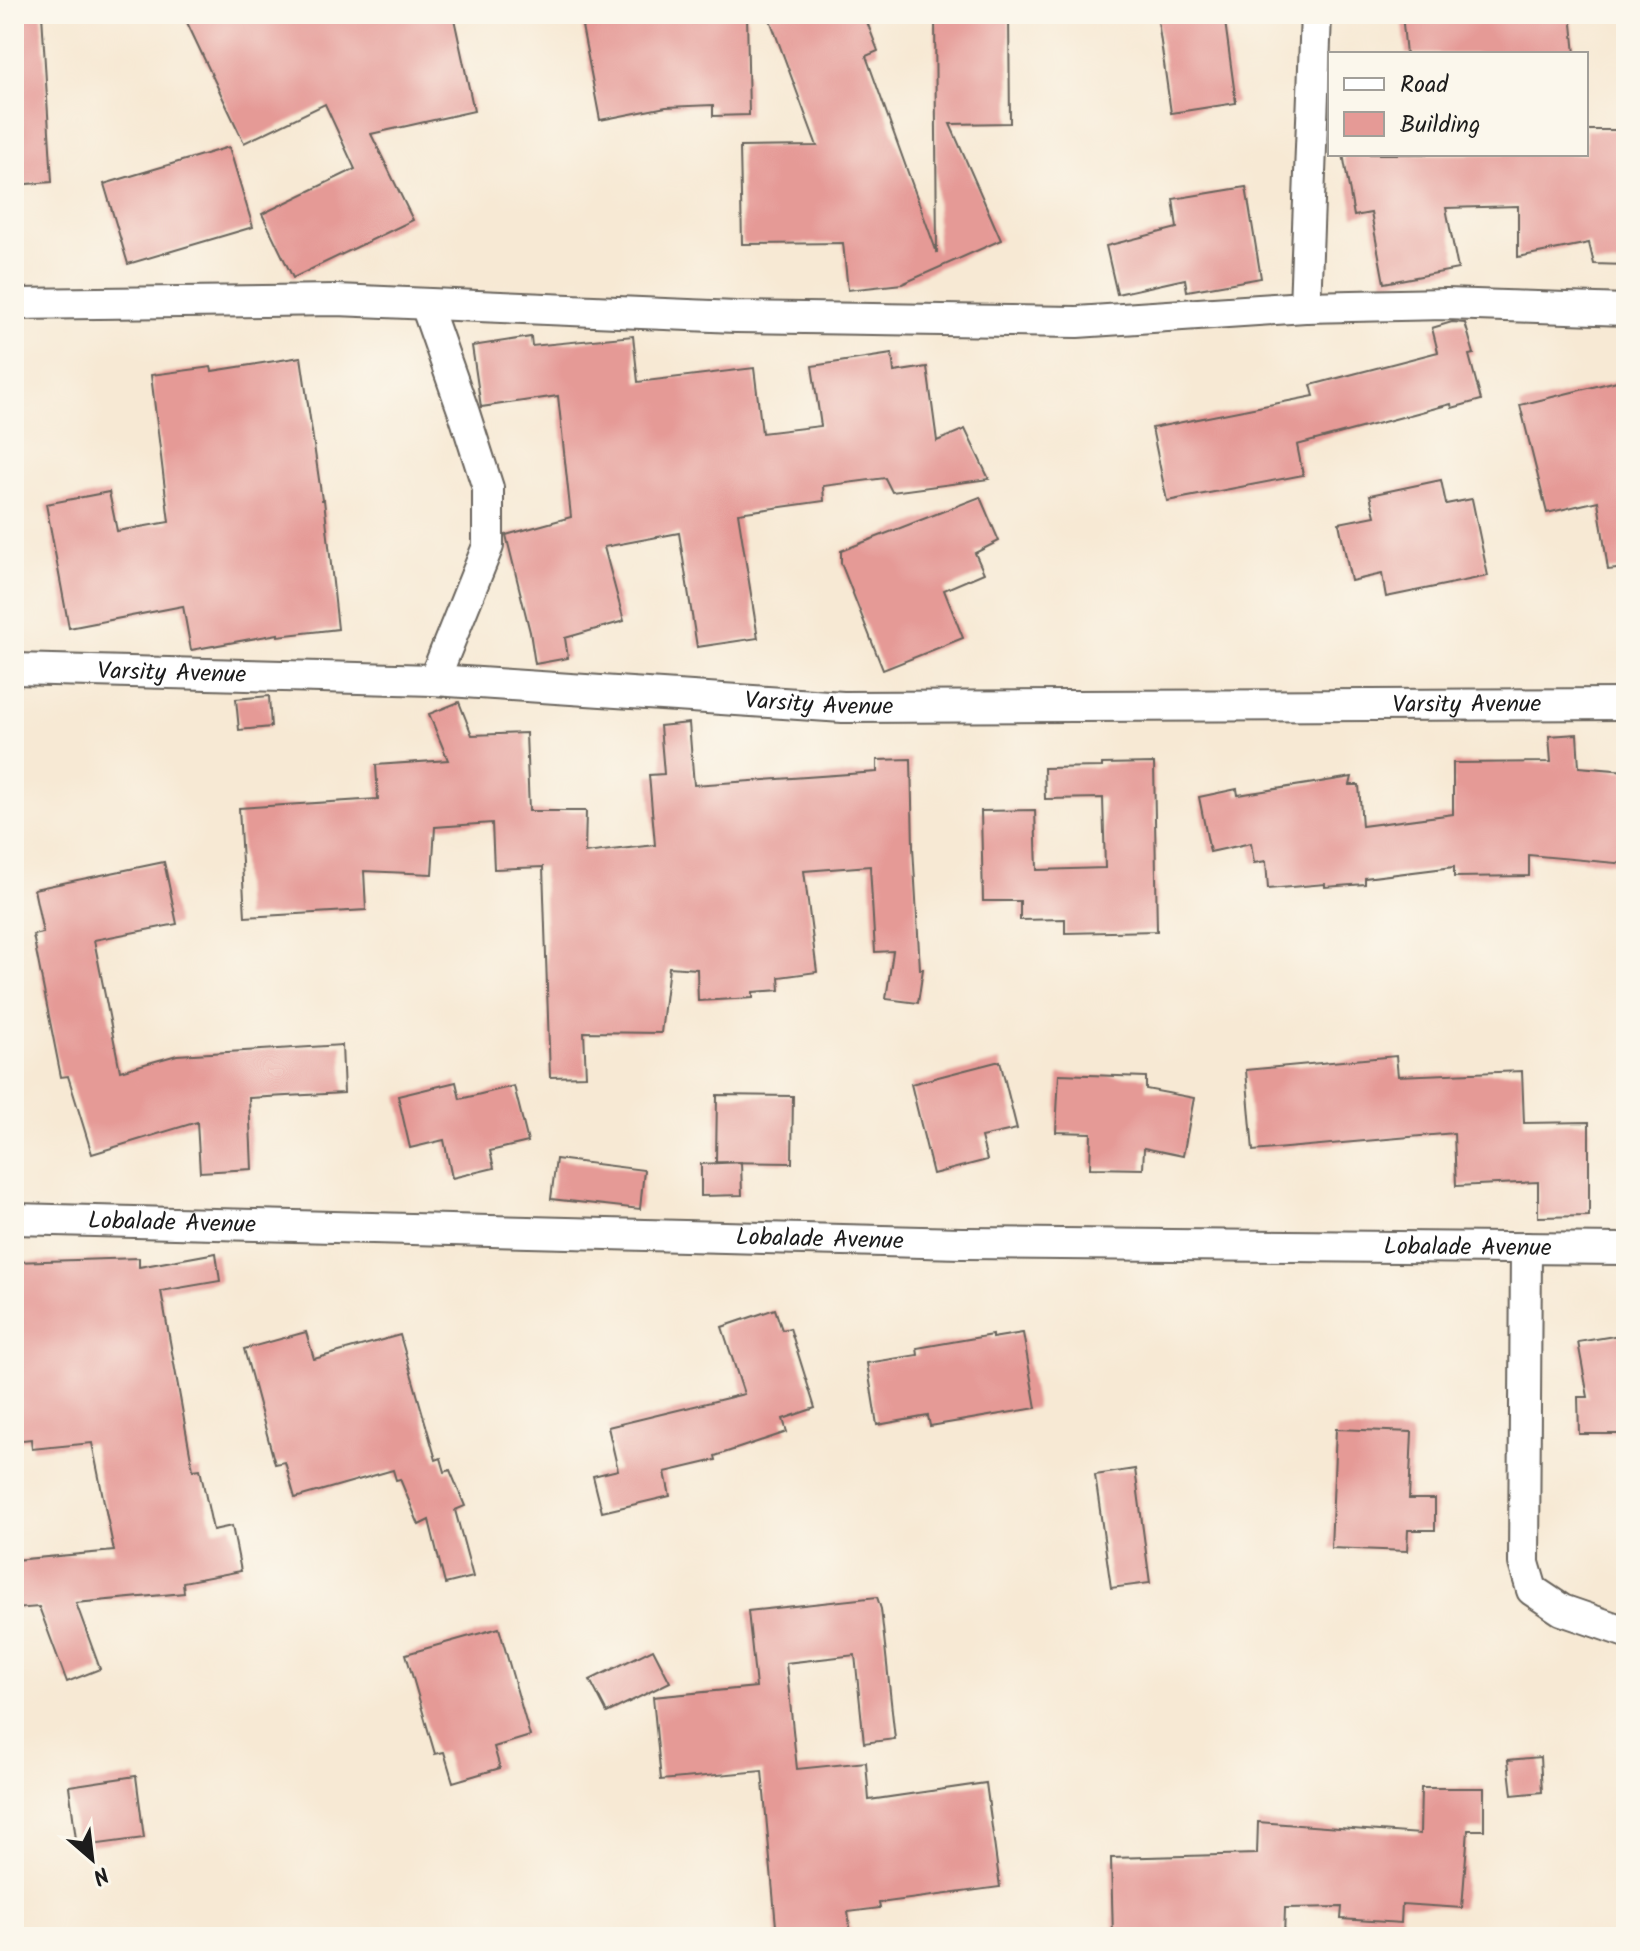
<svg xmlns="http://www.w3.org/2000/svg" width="1640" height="1951" viewBox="0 0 1640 1951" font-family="Kalam,sans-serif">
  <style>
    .building { fill: #e59a96 }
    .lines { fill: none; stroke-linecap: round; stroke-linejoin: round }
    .street-casing { stroke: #69645c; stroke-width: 34 }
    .street { stroke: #fff; stroke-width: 30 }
    .labels { text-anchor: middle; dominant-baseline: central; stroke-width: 6; stroke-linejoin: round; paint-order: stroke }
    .street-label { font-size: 24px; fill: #1c1c1c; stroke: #fbf7ec }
  </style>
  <rect width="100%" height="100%" fill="#fbf7ec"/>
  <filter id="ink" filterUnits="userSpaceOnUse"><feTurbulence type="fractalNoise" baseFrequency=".0125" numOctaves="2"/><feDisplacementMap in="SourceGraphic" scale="16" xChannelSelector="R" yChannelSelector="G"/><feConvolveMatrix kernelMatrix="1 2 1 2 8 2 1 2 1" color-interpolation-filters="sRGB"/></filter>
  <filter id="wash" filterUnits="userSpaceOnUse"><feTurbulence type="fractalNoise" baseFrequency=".006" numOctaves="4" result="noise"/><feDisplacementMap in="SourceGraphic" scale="32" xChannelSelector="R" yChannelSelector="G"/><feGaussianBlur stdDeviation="1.8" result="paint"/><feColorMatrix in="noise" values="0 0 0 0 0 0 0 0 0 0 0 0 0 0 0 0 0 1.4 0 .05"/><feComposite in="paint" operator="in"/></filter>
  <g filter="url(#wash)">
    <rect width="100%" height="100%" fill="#f7e9d4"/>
    <g id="blocks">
      <g class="building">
        <polygon points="14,14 42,14 52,182 14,185"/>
        <polygon points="183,14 453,14 474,111 371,134 413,220 293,278 262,214 355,169 325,104 244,143"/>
        <polygon points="646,14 747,14 749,115 713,116 713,105 666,107 600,120 582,26"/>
        <polygon points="768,14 864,14 878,51 866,56 937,253 935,14 1009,14 1010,123 950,124 1001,240 902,284 848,290 843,243 742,244 740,147 817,146"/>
        <polygon points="1157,14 1224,14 1236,103 1171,113"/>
        <polygon points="1402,14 1571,14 1575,54 1406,54"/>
        <polygon points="1586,130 1626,130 1626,265 1594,264 1589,243 1518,257 1518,206 1446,208 1458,269 1384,283 1371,213 1354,216 1343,154 1586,154"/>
        <polygon points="229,147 253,227 128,264 104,184"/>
        <polygon points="1246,187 1261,278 1187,291 1185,279 1117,294 1106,246 1177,228 1173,199"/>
        <polygon points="1452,322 1465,323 1474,354 1469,355 1481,400 1452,408 1451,404 1297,445 1303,475 1167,501 1152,428 1314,396 1311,385 1438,352 1432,328"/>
        <polygon points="633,336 638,382 754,368 762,433 821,426 812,366 892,354 894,372 927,367 937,441 965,429 989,479 892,492 885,478 823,486 824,501 738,513 758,638 697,647 679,533 604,547 624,621 565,638 568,658 535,664 530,632 506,535 571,517 558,396 481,407 472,346 531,337 532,346"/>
        <polygon points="301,357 322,500 324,500 338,629 278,636 278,634 191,650 183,606 69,628 46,504 109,492 117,531 169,522 151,375 211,367 212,371"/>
        <polygon points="1621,380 1626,399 1626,568 1608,570 1598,501 1547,513 1520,405"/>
        <polygon points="1441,480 1446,504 1472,499 1488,576 1386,597 1382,574 1351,581 1339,523 1375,516 1370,495"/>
        <polygon points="980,497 999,541 975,553 984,573 944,590 963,638 883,670 841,563 841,551"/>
        <polygon points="269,696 271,727 239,730 236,699"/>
        <polygon points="459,702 472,735 526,733 529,811 586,811 585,853 655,845 649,775 664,774 660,726 689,723 694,785 877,772 877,760 911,759 913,847 920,969 923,969 918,1003 886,999 893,951 875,952 870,866 804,871 817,972 779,977 780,990 753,992 753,998 698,1001 697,969 669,967 661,1033 584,1032 586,1076 550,1077 543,867 494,869 492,823 435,827 432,874 364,871 366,910 245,917 239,808 378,799 376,765 448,760 429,714"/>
        <polygon points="1577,734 1579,767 1626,771 1626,864 1529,855 1529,876 1454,877 1454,867 1365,878 1365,884 1325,887 1325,884 1268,889 1266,861 1254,863 1251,843 1210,852 1199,797 1237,789 1238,795 1352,777 1350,785 1359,785 1362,826 1453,814 1453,763 1551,762 1549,736"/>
        <polygon points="1154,763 1157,931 1065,933 1065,919 1020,920 1020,901 983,901 981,811 1035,810 1037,870 1105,868 1103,798 1045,799 1044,768 1102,767 1102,764"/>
        <polygon points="164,862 177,924 94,940 120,1071 177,1055 342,1045 344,1093 249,1098 252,1169 200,1172 197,1122 92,1154 68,1076 61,1077 33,935 43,933 34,889"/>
        <polygon points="1396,1056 1398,1076 1522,1071 1524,1123 1589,1122 1589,1216 1538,1217 1538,1182 1456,1186 1454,1133 1253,1151 1246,1070"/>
        <polygon points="1000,1061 1017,1129 981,1137 987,1160 933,1174 911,1084"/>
        <polygon points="1059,1074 1146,1077 1146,1089 1194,1098 1183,1156 1144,1148 1143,1169 1090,1168 1091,1133 1056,1132"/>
        <polygon points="456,1082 460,1099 514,1086 528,1142 490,1151 494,1168 452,1178 444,1140 410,1148 398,1096"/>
        <polygon points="717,1095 793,1096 792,1163 716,1162"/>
        <polygon points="556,1159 644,1170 640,1209 551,1199"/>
        <polygon points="741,1162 742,1195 701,1196 701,1164"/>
        <polygon points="216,1253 220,1281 161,1291 193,1470 200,1469 213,1530 232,1526 241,1571 183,1582 184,1593 76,1603 100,1669 67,1682 39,1607 14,1609 14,1560 114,1551 92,1443 32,1449 31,1439 14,1441 14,1262 139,1258 139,1267"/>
        <polygon points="775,1309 782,1330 790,1328 815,1408 783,1419 787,1432 715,1456 716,1460 665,1472 670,1496 602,1512 593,1476 618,1470 608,1427 744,1394 722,1327"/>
        <polygon points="306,1332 314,1359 400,1335 436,1460 441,1458 445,1472 450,1470 465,1506 455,1510 473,1577 445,1584 429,1520 419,1525 400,1479 396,1480 393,1470 295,1498 285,1462 275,1464 244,1349"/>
        <polygon points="1023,1333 1036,1408 930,1426 928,1416 877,1425 867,1363 918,1355 917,1348 992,1335 992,1338"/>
        <polygon points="1626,1334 1626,1434 1579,1434 1578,1397 1588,1397 1578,1342"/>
        <polygon points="1336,1429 1412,1432 1409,1499 1435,1499 1435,1530 1408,1530 1407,1551 1331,1548"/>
        <polygon points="1135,1469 1150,1583 1111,1588 1095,1475"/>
        <polygon points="877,1597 881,1609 895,1739 864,1743 855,1655 786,1663 797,1769 866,1762 869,1800 986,1783 1000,1887 879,1903 880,1908 848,1912 851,1934 823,1937 777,1937 762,1771 661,1780 653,1697 756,1687 748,1611"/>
        <polygon points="499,1628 530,1736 494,1747 500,1768 453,1782 444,1752 435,1754 406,1654"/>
        <polygon points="653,1649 670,1682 607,1713 590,1680"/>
        <polygon points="1540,1757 1542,1792 1512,1795 1508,1760"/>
        <polygon points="136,1776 144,1838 77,1847 69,1786"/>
        <polygon points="1421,1788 1484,1788 1484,1830 1468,1830 1462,1908 1402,1904 1401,1923 1341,1919 1342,1907 1285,1908 1284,1937 1113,1937 1111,1858 1257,1854 1258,1822 1420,1834"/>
      </g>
    </g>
  </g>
  <g filter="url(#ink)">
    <use href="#blocks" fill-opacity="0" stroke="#69645c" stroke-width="2"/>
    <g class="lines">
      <g class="street-casing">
        <g id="street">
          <polyline points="14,304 337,300 736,317 1077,322 1305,307 1446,304 1626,310"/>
          <polyline points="426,305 464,413 488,488 488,546 434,680"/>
          <polyline points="1305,307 1316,14"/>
          <path id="s1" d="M14,669l420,11 409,27 783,-3"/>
          <path id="s2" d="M14,1219l948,24 664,6"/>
          <polyline points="1526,1248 1524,1563 1532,1590 1562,1610 1626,1632"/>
        </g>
      </g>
      <use href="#street" class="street"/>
    </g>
  </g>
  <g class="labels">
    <g class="street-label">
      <text stroke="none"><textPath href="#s1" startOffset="158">Varsity Avenue</textPath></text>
      <text stroke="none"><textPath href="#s1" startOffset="806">Varsity Avenue</textPath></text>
      <text stroke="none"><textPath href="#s1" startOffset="1454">Varsity Avenue</textPath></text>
      <text stroke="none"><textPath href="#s2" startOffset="158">Lobalade Avenue</textPath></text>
      <text stroke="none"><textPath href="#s2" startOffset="806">Lobalade Avenue</textPath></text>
      <text stroke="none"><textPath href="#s2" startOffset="1454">Lobalade Avenue</textPath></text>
    </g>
  </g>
  <rect width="1640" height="1951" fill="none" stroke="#fbf7ec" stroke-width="48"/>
  <rect x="1328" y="52" width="260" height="104" fill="#fbf7ec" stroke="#a29f99" stroke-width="2"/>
  <rect x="1344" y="78" width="40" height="12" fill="#ffffff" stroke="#a29f99" stroke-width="2"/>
  <text x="1400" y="92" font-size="24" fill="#1c1c1c">Road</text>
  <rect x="1344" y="112" width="40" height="24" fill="#e59a96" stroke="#a29f99" stroke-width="2"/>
  <text x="1400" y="132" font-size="24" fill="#1c1c1c">Building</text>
  <g transform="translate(92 1859) rotate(152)" stroke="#fbf7ec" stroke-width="6" paint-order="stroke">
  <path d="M0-6L14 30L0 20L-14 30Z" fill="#1c1c1c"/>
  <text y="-12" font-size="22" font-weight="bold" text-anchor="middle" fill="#1c1c1c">N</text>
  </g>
</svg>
